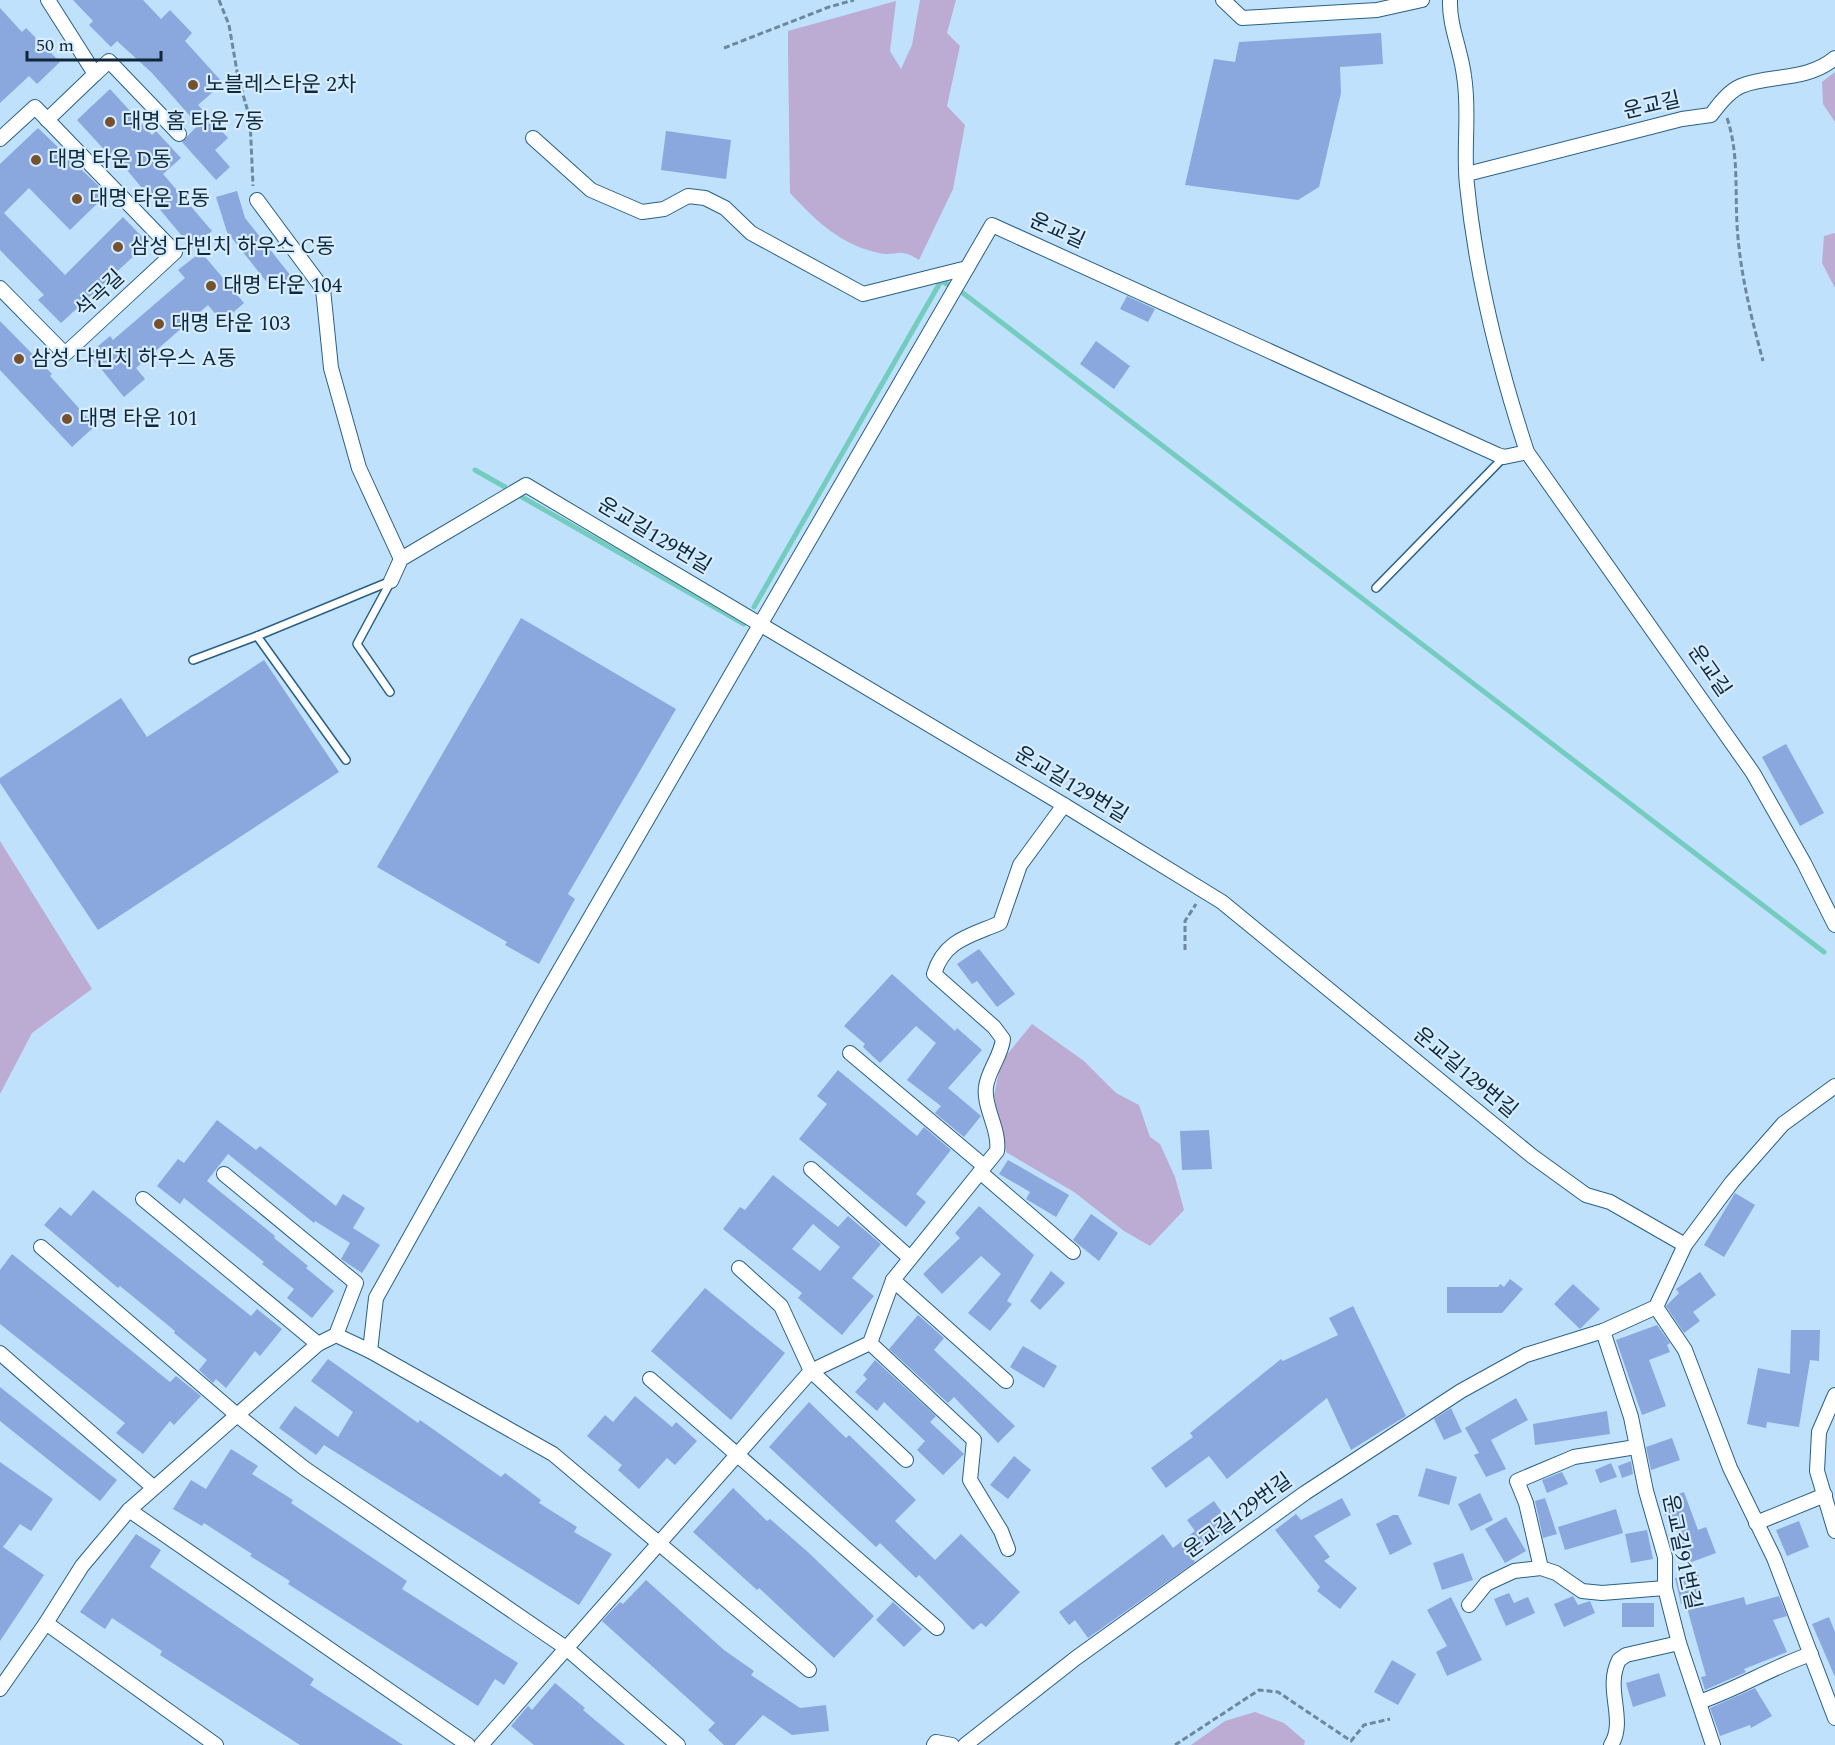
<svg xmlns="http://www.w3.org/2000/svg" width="1835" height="1745" viewBox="0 0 1835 1745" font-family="Spectral,'Noto Sans KR',serif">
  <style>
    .green { fill: #bcacd3 }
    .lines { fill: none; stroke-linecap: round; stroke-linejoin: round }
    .stream { stroke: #74ccbf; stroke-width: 5 }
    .building { fill: #8aa7de; fill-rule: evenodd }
    .lane-casing { stroke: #296088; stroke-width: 10 }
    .street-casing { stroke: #296088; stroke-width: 16 }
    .path { stroke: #6b889e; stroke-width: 3; stroke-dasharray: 6 3; stroke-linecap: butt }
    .lane { stroke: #fff; stroke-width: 7 }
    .street { stroke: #fff; stroke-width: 14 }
    .poi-dot { fill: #76512d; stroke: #d6ecff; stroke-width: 2 }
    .labels { text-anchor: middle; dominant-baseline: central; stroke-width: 4.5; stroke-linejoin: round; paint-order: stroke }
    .poi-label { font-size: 21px; fill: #102738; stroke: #d6ecff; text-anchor: start }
    .street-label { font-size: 21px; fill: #102738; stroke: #d6ecff }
  </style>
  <rect width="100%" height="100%" fill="#bfe1fc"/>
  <g class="green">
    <path d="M920,0h36l-9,33 13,13 -13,60 18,19 -12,64 -34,71c-21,-14 -21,-3 -40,-7 -38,-8 -63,-32 -89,-60l-2,-141v-21l108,-30 -6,50 11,18 11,-24z"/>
    <polygon points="1835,72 1835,122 1823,104 1822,82"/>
    <polygon points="1835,233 1835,288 1822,263 1824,236"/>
    <polygon points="0,841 92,989 32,1033 0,1094"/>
    <polygon points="1032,1024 1084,1061 1116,1093 1139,1105 1150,1137 1160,1144 1175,1177 1184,1210 1150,1246 1124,1231 1074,1192 1006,1152 994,1096 1001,1062"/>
    <polygon points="1255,1712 1284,1723 1305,1741 1304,1745 1191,1745 1225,1721"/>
  </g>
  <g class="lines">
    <g class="stream">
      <polyline points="963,293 1824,952"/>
      <polyline points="475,470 505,487"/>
      <polyline points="522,497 744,624 746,621"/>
      <polyline points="754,607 941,281 947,284"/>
    </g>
  </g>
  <g class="building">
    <polygon points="73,0 143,0 161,19 170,10 192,33 185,41 223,83 198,105 228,138 215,150 230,167 216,180 182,142 198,125 152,73 117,41 111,47 89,25 93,21"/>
    <polygon points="0,8 22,32 26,28 60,62 37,84 29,76 0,103"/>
    <polygon points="1381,33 1383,64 1340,67 1341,93 1319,187 1298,200 1185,185 1214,59 1235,62 1239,42"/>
    <polygon points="110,89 152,135 156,131 181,158 163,174 212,231 192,248 112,152 109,155 77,120"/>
    <polygon points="38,128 107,194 70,230 29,188 4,213 65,275 123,217 148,243 61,323 38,300 44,295 0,250 0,164"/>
    <polygon points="666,131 731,140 726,179 661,170"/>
    <polygon points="237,191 245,218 291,276 273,290 227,232 216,197"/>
    <polygon points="201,252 244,303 222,322 208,305 136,368 145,379 124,397 89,354 110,336 113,340 185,278 178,270"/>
    <polygon points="1127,296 1155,309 1148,322 1120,309"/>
    <polygon points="0,321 52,374 50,376 95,426 72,447 0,370"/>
    <polygon points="1096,341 1130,366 1114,389 1080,364"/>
    <polygon points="521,618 676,709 568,894 575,899 539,964 505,945 507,942 377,867"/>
    <polygon points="264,660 339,772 98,930 0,783 0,778 121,698 147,737"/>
    <polygon points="1786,744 1824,813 1800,826 1762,757"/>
    <polygon points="979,949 1015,994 997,1007 977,981 972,984 957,964"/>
    <polygon points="892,974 955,1031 957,1028 982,1050 948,1088 981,1116 964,1137 935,1113 941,1106 907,1080 936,1043 916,1026 880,1063 863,1047 865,1044 844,1026"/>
    <polygon points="838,1070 917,1136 924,1127 951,1150 916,1194 926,1202 906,1227 799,1139 827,1104 817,1096"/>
    <polygon points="217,1120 256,1150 260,1146 336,1206 343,1194 365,1208 353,1228 380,1245 362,1273 341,1259 350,1243 315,1221 314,1223 228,1154 207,1181 275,1236 274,1238 308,1266 306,1268 334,1291 312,1318 287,1298 294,1289 262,1264 264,1262 184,1198 180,1204 157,1186 178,1159 184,1163"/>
    <polygon points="1209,1130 1212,1169 1182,1170 1180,1131"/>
    <polygon points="1008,1160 1069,1195 1056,1217 1026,1199 1030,1192 999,1174"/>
    <path d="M773,1175l65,52 10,-11 33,28 -29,34 22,18 -32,39 -44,-37 4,-5 -79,-64 17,-22 5,3zM813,1224l27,23 -20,24 -28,-22z"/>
    <polygon points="93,1190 251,1316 257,1309 282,1329 260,1356 255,1351 226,1388 216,1379 213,1383 199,1370 207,1360 174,1333 175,1331 120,1286 118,1288 44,1225 60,1207 71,1216"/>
    <polygon points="1735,1193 1755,1205 1724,1257 1704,1245"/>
    <polygon points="979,1206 1034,1255 1007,1301 1012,1304 990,1331 968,1313 1001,1274 981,1256 942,1294 923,1274 960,1238 955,1233"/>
    <polygon points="1091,1214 1118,1233 1099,1261 1073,1240"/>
    <polygon points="12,1254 170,1382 176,1376 201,1396 174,1425 170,1421 143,1454 116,1433 125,1423 0,1324 0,1270"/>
    <polygon points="1051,1271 1065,1283 1040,1310 1030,1301"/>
    <polygon points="1700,1272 1716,1295 1693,1312 1700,1321 1684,1333 1666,1306 1679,1293 1676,1289"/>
    <polygon points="1510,1279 1523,1289 1502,1313 1447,1313 1447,1287 1498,1287 1500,1284 1504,1287"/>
    <polygon points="1573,1284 1600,1309 1580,1329 1554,1304"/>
    <polygon points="705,1288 785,1353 731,1420 651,1351"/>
    <polygon points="1353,1306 1406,1416 1351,1450 1327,1398 1227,1479 1209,1456 1166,1488 1151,1468 1193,1437 1190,1433 1281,1359 1283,1361 1338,1335 1329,1318"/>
    <polygon points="918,1315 944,1338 934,1350 1015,1426 998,1443 954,1397 948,1403 889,1349"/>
    <polygon points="1657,1325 1670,1343 1667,1345 1670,1352 1649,1360 1666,1406 1642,1415 1616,1340"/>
    <polygon points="1791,1330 1820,1330 1819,1361 1810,1360 1799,1427 1767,1422 1766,1428 1747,1424 1758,1368 1790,1374"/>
    <polygon points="1023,1346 1057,1366 1044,1388 1010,1367"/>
    <polygon points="328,1359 418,1423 420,1420 501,1477 505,1473 541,1500 539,1503 577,1527 574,1532 612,1554 579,1605 324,1445 316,1455 279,1428 295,1406 338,1437 353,1412 311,1381"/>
    <polygon points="875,1360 936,1416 930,1422 964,1454 943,1475 917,1450 925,1441 884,1402 877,1411 855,1392 867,1379 863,1375"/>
    <polygon points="0,1387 117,1480 100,1501 0,1421"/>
    <polygon points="635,1396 672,1427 676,1422 697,1441 675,1465 667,1458 639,1489 618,1470 622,1465 587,1436 605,1415 613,1422"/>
    <polygon points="1516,1398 1528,1420 1491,1440 1506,1469 1486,1477 1474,1455 1479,1453 1465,1428"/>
    <polygon points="809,1402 846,1438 849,1435 916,1500 895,1521 935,1560 961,1534 1020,1592 986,1627 981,1623 973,1630 919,1575 916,1578 880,1543 876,1547 769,1447"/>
    <polygon points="1451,1408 1462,1432 1444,1440 1434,1419"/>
    <polygon points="1607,1411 1610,1434 1535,1445 1533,1424"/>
    <polygon points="1672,1438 1680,1460 1651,1470 1646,1447"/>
    <polygon points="231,1449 258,1466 252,1474 293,1500 291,1503 407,1581 402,1589 518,1663 504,1685 495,1679 478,1706 288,1584 290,1581 250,1556 252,1554 204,1523 202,1526 173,1509 191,1480 206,1489"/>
    <polygon points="1014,1456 1031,1470 1008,1499 990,1485"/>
    <polygon points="1631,1461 1633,1474 1622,1478 1618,1466"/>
    <polygon points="0,1462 53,1499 31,1531 20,1524 3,1547 44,1575 0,1641"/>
    <polygon points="1611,1463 1617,1477 1600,1483 1595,1470"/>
    <polygon points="1426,1468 1457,1477 1449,1505 1418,1496"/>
    <polygon points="1562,1472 1568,1484 1547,1493 1542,1480"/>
    <polygon points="733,1488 767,1521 770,1519 809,1553 874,1616 834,1658 759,1588 757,1590 693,1532"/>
    <polygon points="1684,1492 1698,1530 1706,1527 1716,1553 1689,1563 1676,1528 1671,1530 1660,1501"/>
    <polygon points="1480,1493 1493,1520 1471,1531 1458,1504"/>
    <polygon points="1342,1498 1351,1515 1314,1536 1330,1557 1324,1561 1357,1588 1340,1609 1317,1591 1320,1587 1275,1530 1296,1514 1301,1520"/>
    <polygon points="1545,1498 1557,1534 1543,1538 1535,1501"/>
    <polygon points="1214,1501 1233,1528 1192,1557 1195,1562 1088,1638 1075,1620 1069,1625 1059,1612 1163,1534 1173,1548 1195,1531 1187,1520"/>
    <polygon points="1616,1509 1623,1533 1565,1550 1558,1527"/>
    <polygon points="1393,1515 1398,1515 1412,1544 1390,1555 1376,1524"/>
    <polygon points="1506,1517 1526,1551 1505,1563 1485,1529"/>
    <polygon points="1799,1521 1809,1547 1787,1556 1776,1530"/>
    <polygon points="1647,1530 1653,1559 1631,1563 1625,1534"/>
    <polygon points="136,1534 161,1550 150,1567 314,1679 310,1685 403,1745 300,1745 160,1655 162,1651 112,1618 105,1629 80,1612"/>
    <polygon points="1463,1553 1473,1580 1442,1590 1433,1563"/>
    <polygon points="1698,1573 1705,1607 1744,1597 1746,1605 1779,1596 1787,1616 1773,1620 1787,1652 1744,1669 1746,1672 1705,1690 1701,1677 1706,1676 1686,1604 1681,1604 1675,1578"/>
    <polygon points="646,1580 724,1650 754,1671 751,1675 800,1708 826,1705 829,1731 792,1735 763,1715 735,1745 724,1745 708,1730 715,1723 602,1621 620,1602 623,1604"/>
    <polygon points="1509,1593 1514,1603 1528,1597 1535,1613 1506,1626 1494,1599"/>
    <polygon points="1573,1596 1578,1605 1590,1601 1595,1613 1564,1627 1554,1604"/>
    <polygon points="1451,1597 1482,1660 1447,1676 1436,1652 1447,1646 1427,1610"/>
    <polygon points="893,1602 922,1629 904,1647 876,1620"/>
    <rect x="1622" y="1603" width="32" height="24"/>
    <polygon points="1829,1617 1835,1632 1835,1677 1812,1624"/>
    <polygon points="1392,1660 1416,1674 1398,1705 1374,1692"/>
    <polygon points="1659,1673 1666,1696 1633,1707 1626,1683"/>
    <polygon points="555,1683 585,1708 583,1710 625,1745 534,1745 511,1726 528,1706 532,1710"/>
    <polygon points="1755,1688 1772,1716 1751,1728 1750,1725 1720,1736 1710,1708"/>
  </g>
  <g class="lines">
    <g class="lane-casing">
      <g id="lane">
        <polyline points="1376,588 1504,457"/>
        <polyline points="257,636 346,760"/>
        <polyline points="193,660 257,636 391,581"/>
        <polyline points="390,692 357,644 391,581"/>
      </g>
    </g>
    <g class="street-casing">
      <g id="street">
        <polyline points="1223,0 1242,18 1377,10 1422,0"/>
        <path d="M1450,0c-1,26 11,50 14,76 6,36 -1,73 3,109 9,90 32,182 60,267l226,321 51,90 31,62"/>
        <polyline points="95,74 109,61 179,134"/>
        <polyline points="47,120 95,74 48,0"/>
        <polyline points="533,138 591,190 642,212 664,209 688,196 705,198 725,208 751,233 863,294 967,268"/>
        <polyline points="0,139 35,107 175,252 65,354 0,288"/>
        <path d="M1467,174l215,-55 29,-4c8,-11 18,-24 30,-29 29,-12 65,-4 94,-28"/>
        <polyline points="257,200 323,289 331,368 359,468 401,559"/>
        <polyline points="391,581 401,559 526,485 1064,805 1222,902 1532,1156 1586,1195 1610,1202 1685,1245"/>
        <polyline points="850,1053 984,1166"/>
        <polyline points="811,1169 910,1258"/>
        <polyline points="980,1172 1073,1252"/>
        <polyline points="224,1174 356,1283 336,1335"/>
        <polyline points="143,1199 318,1344"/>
        <polyline points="41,1247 237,1415 304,1468 566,1648 678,1745"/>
        <polyline points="739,1268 781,1306 811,1371 906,1460"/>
        <polyline points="893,1280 1006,1381"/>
        <polyline points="1656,1307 1685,1350 1730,1468 1774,1558 1835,1718"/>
        <polyline points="1603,1331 1631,1417 1646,1491 1665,1557 1665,1588 1679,1643 1713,1745"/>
        <polyline points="870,1343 974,1440 970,1480 1001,1531 1008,1549"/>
        <polyline points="370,1351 376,1298 543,999 992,225 1498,455 1504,457 1527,452"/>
        <polyline points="0,1353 153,1487"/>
        <polyline points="650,1379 937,1628"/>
        <polyline points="1835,1395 1819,1432 1817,1471 1835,1531"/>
        <polyline points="129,1510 468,1745"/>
        <polyline points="1756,1523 1825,1495"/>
        <polyline points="1541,1568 1526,1503 1517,1481 1574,1457 1636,1447"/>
        <polyline points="1469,1605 1486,1584 1514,1571 1541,1568 1556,1573 1582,1591 1602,1593 1665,1588"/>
        <polyline points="46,1623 82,1566 129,1510 318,1344 336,1335 370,1351 553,1454 809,1670"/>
        <polyline points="0,1689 46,1623 216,1745"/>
        <path d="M1699,1702c39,-13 73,-35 112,-48"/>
        <path d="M481,1745l330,-374 59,-28 23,-63 104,-129c3,-22 -14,-44 -11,-64 2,-17 15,-30 17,-48l-9,-12 -60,-53c10,-34 36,-38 66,-51l20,-58 44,-60"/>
        <polyline points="934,1745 936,1742 952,1745"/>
        <polyline points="965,1745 1076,1658 1305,1493 1461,1391 1526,1355 1603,1331 1656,1307 1685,1245 1732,1182 1783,1124 1835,1086"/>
        <path d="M1611,1745c16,-25 -7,-56 8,-85l7,-5 53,-12"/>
      </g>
    </g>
    <g class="path">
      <polyline points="219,0 229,25 238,77 250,119 253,186"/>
      <polyline points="724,48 829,7 854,0"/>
      <path d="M1727,118c13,38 7,80 11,120 4,43 14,82 25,123"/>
      <polyline points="1185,950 1185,921 1196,904"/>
      <polyline points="1175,1745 1259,1690 1278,1692 1351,1741 1364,1725 1390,1719"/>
    </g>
    <use href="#lane" class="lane"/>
    <use href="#street" class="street"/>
  </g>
  <g class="poi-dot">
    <circle cx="193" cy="85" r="6"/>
    <circle cx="110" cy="122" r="6"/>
    <circle cx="36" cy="160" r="6"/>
    <circle cx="77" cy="199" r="6"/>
    <circle cx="118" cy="247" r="6"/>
    <circle cx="211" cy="286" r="6"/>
    <circle cx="159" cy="324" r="6"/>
    <circle cx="19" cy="359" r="6"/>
    <circle cx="67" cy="419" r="6"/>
  </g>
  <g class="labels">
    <g class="poi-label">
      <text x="205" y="85">노블레스타운 2차</text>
      <text x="122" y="122">대명 홈 타운 7동</text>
      <text x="48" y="160">대명 타운 D동</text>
      <text x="89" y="199">대명 타운 E동</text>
      <text x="130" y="247">삼성 다빈치 하우스 C동</text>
      <text x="223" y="286">대명 타운 104</text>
      <text x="171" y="324">대명 타운 103</text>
      <text x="31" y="359">삼성 다빈치 하우스 A동</text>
      <text x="79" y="419">대명 타운 101</text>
    </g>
    <g class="street-label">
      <text transform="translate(1652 106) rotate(-13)">운교길</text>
      <text transform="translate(1057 231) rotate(24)">운교길</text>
      <text transform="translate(100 294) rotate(-43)">석곡길</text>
      <text transform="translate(654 536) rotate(31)">운교길129번길</text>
      <text transform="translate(1709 671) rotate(55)">운교길</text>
      <text transform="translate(1071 785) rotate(31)">운교길129번길</text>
      <text transform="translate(1465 1073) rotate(40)">운교길129번길</text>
      <text transform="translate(1238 1516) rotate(-36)">운교길129번길</text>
      <text transform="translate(1681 1552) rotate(78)">운교길91번길</text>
    </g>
  </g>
  <path d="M27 51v9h134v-9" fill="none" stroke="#102738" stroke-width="3"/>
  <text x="36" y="51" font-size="18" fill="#102738" stroke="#d6ecff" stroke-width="4.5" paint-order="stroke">50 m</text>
</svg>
